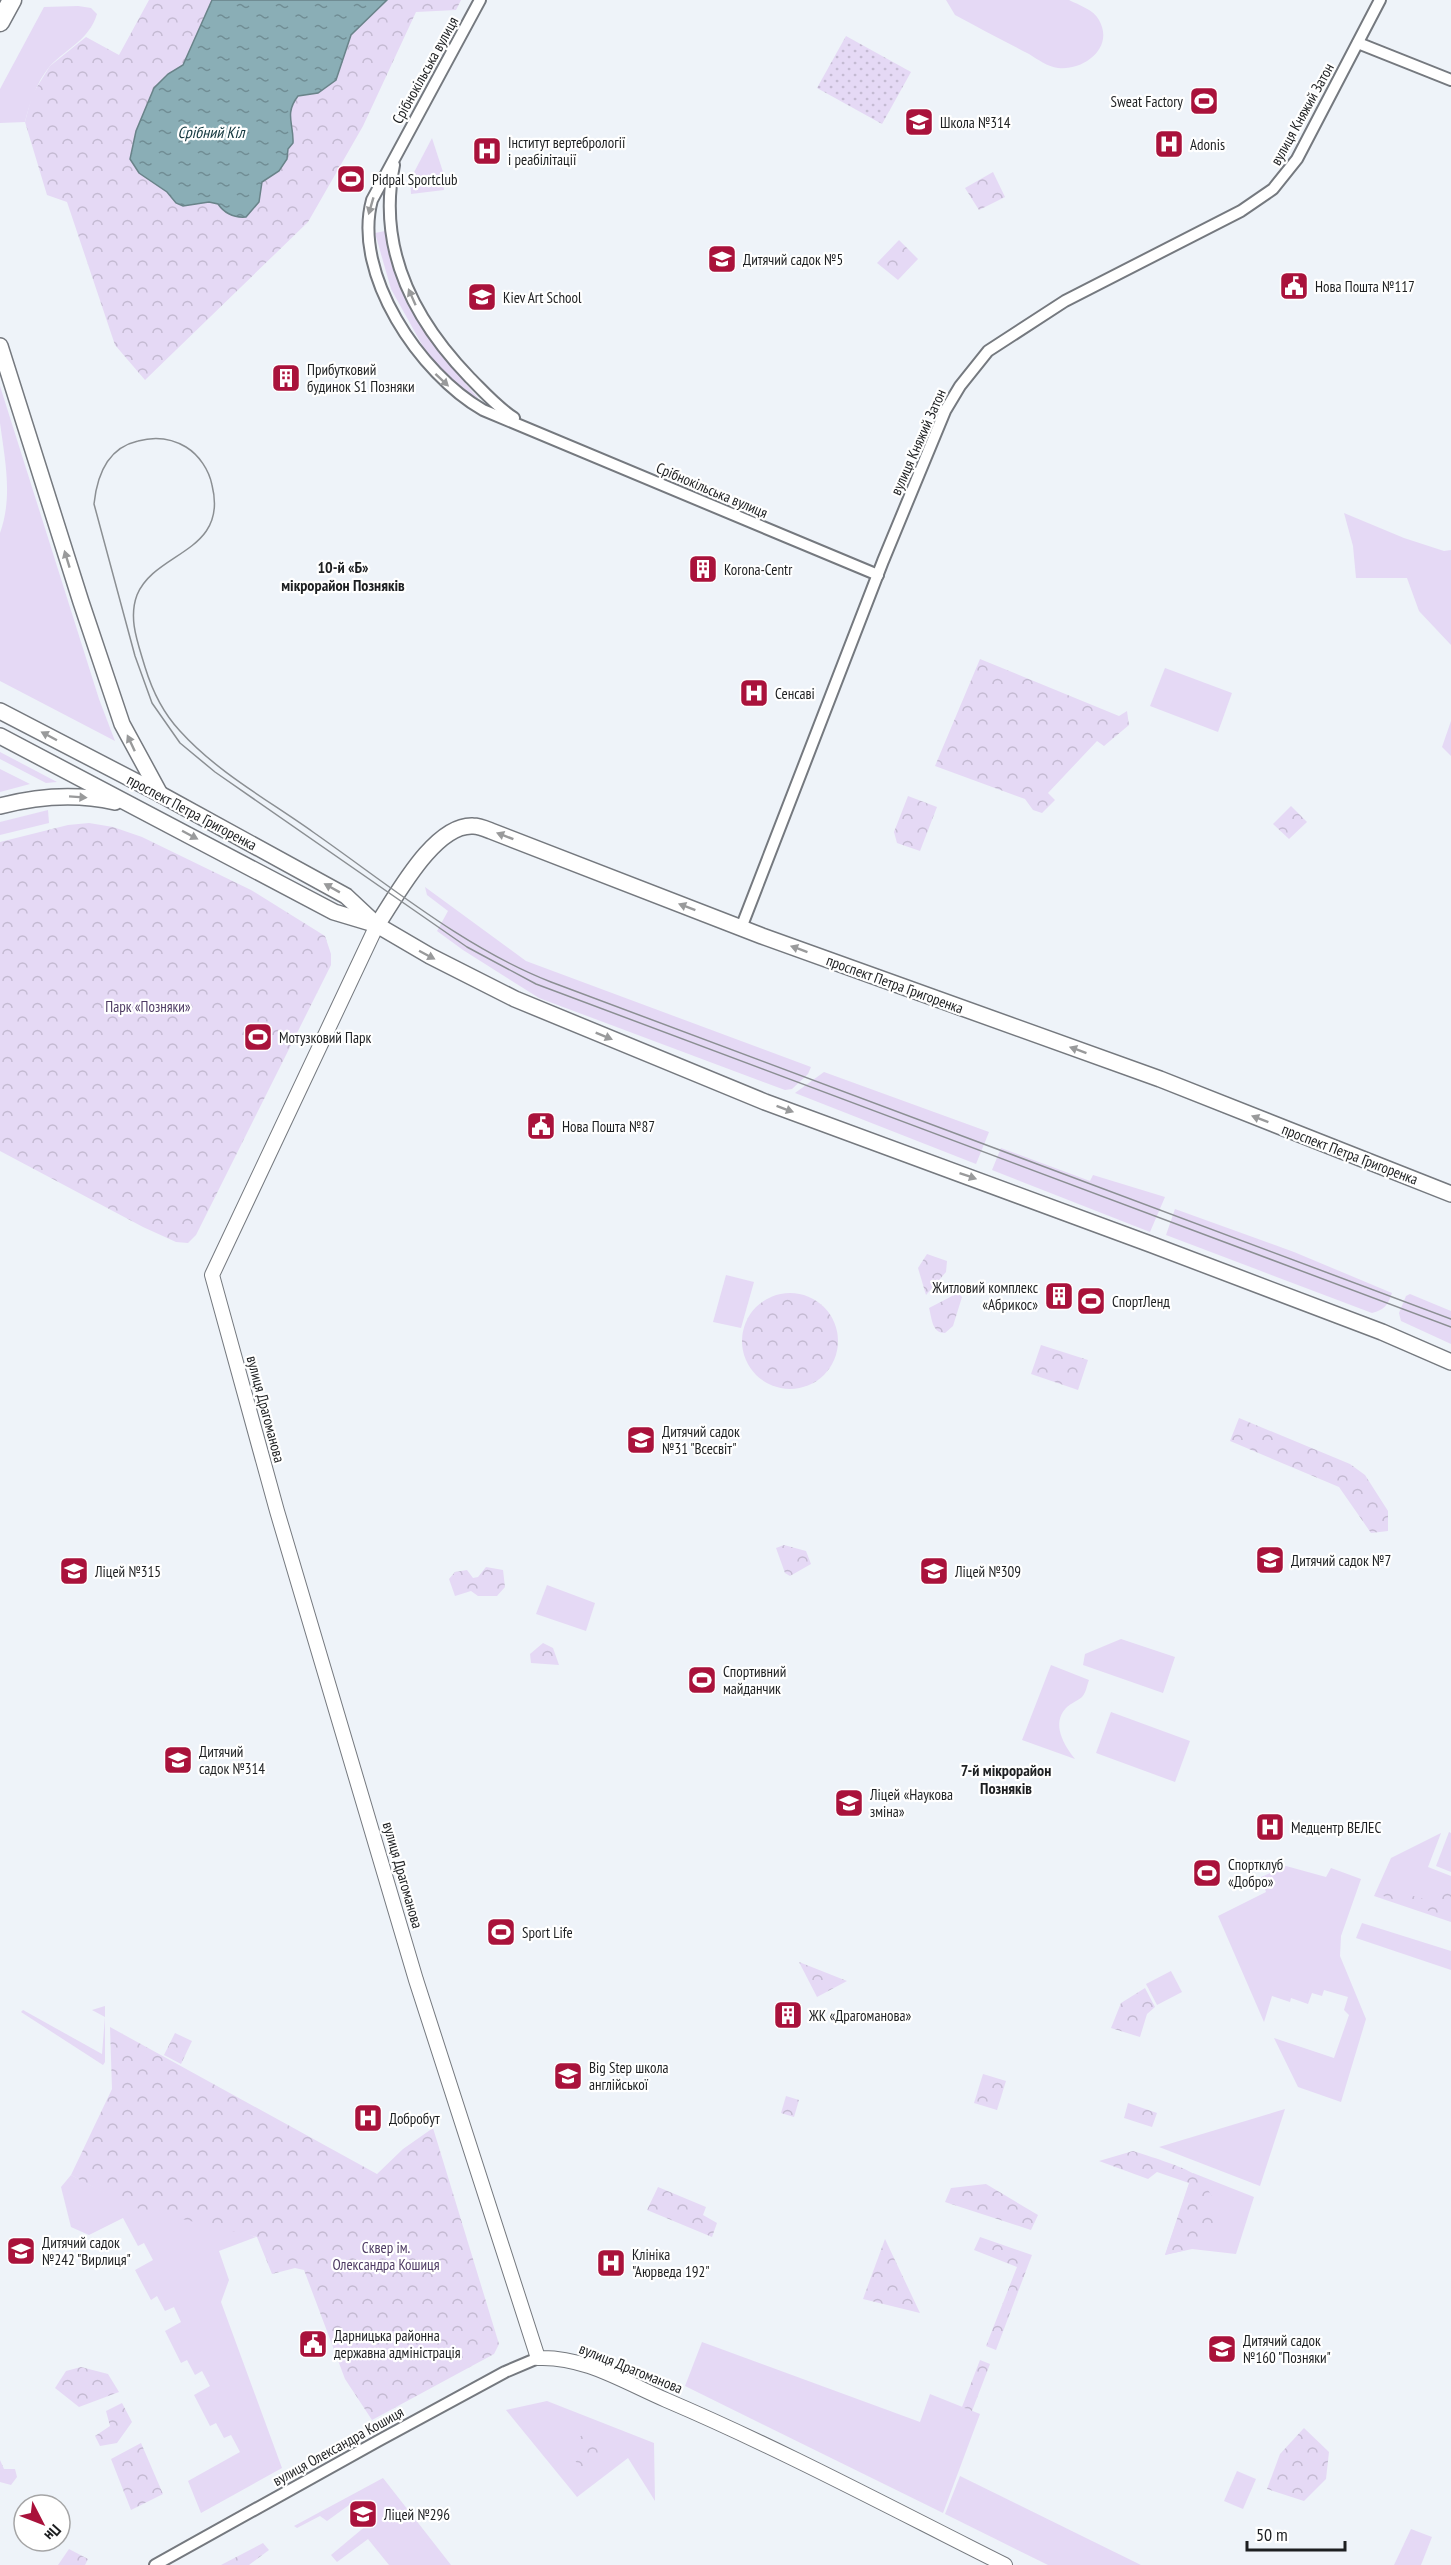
<svg xmlns="http://www.w3.org/2000/svg" width="1451" height="2565" viewBox="0 0 1451 2565" font-family="'PT Sans Narrow',sans-serif">
  <style>
    .grass { fill: #e5d9f5 }
    .forest { fill: url(#forest-crowns) }
    .garden { fill: url(#garden-dots) }
    .water { fill: url(#water-ripples); stroke: #698389; stroke-width: 1.5 }
    .lines { fill: none; stroke-linecap: round; stroke-linejoin: round }
    .minor-casing { stroke: #75797f; stroke-width: 14 }
    .tertiary-casing { stroke: #75797f; stroke-width: 16 }
    .secondary-casing { stroke: #75797f; stroke-width: 18 }
    .trunk-casing { stroke: #75797f; stroke-width: 21 }
    .minor { stroke: #fff; stroke-width: 10 }
    .tertiary { stroke: #fff; stroke-width: 14 }
    .secondary { stroke: #fff; stroke-width: 15 }
    .trunk { stroke: #fff; stroke-width: 18 }
    .tram { stroke: #8b8f93; stroke-width: 1.5 }
    .oneway { fill: #999a9b }
    .labels { text-anchor: middle; dominant-baseline: central; stroke-width: 4.5; stroke-linejoin: round; paint-order: stroke }
    .street-label { font-size: 15px; fill: #1d1f21; stroke: #fff }
    .poi-label { font-size: 15px; fill: #1d1f21; stroke: #fff; text-anchor: start }
    .park-label { font-size: 15px; fill: #4e3b63; stroke: #fff }
    .water-label { font-size: 16px; font-style: italic; fill: #12363d; stroke: #fff }
    .neighbourhood-label { font-size: 16px; font-weight: bold; fill: #1d1f21; stroke: #fff }
  </style>
  <defs>
    <pattern id="forest-crowns" width="20" height="18" patternUnits="userSpaceOnUse" patternTransform="scale(1.5)"><rect width="20" height="18" fill="#e5d9f5"/><path d="M2 6a3 3 0 1 1 6 0M12 15a3 3 0 1 1 6 0" fill="none" stroke="#c4bad2"/></pattern>
    <pattern id="garden-dots" width="8" height="8" patternUnits="userSpaceOnUse" patternTransform="scale(1.5)"><rect width="8" height="8" fill="#e5d9f5"/><path d="M2 2h.1M6 6h.1" fill="none" stroke="#c4bad2" stroke-width="1.8" stroke-linecap="round"/></pattern>
    <pattern id="water-ripples" width="26" height="14" patternUnits="userSpaceOnUse" patternTransform="scale(1.5)"><rect width="26" height="14" fill="#8aaeb6"/><path d="M2 4q2-2 4 0t4 0M15 11q2-2 4 0t4 0" fill="none" stroke="#708d94"/></pattern>
  </defs>
  <rect width="100%" height="100%" fill="#eef3f9"/>
  <g class="grass">
    <path d="M946,0h123c10,5 25,10 30,20 16,28 -16,51 -41,48 -10,-1 -21,-9 -29,-14 -25,-13 -50,-26 -74,-39z"/>
    <path d="M78,6l13,2 6,6c-8,26 -30,34 -47,52 -14,17 -20,36 -25,56l-25,1v-34l44,-82z"/>
    <polygon points="432,138 443,172 444,190 411,194 410,180"/>
    <path d="M385,231c8,32 19,64 35,92 15,28 38,51 58,75l-3,2 -44,-39 -40,-72 -16,-56z"/>
    <path d="M0,386l99,313 16,42 -115,-60v-148c13,-36 5,-73 0,-110 0,-12 0,-25 0,-37z"/>
    <polygon points="1344,513 1404,538 1444,551 1451,550 1451,645 1419,611 1407,578 1356,578 1353,546"/>
    <polygon points="1165,668 1232,693 1218,732 1150,706"/>
    <polygon points="1451,721 1451,756 1442,747"/>
    <polygon points="0,752 57,782 46,783 0,759"/>
    <polygon points="0,769 30,784 0,792"/>
    <polygon points="48,810 49,823 0,835 0,822"/>
    <polygon points="425,887 526,961 811,1067 808,1074 792,1089 785,1090 539,998 463,950 437,931 448,911 427,895"/>
    <polygon points="824,1072 989,1132 976,1164 795,1093"/>
    <polygon points="1001,1148 1090,1181 1093,1175 1165,1197 1150,1232 992,1170"/>
    <path d="M1175,1209l119,43 98,41c-4,12 -8,17 -20,20l-206,-78z"/>
    <polygon points="726,1275 754,1282 741,1328 713,1322"/>
    <polygon points="1410,1294 1451,1311 1451,1344 1401,1321 1399,1313 1406,1296"/>
    <polygon points="547,1585 595,1603 586,1631 536,1614"/>
    <polygon points="1121,1639 1175,1657 1163,1693 1083,1665 1085,1654"/>
    <path d="M1051,1665l38,15c-2,5 -3,13 -7,17 -5,4 -11,6 -16,11 -15,16 -2,37 9,51l-53,-19z"/>
    <polygon points="1111,1712 1190,1741 1175,1782 1096,1753"/>
    <polygon points="1449,1832 1451,1833 1451,1872 1436,1866"/>
    <polygon points="1441,1833 1428,1867 1451,1876 1451,1922 1374,1896 1391,1858"/>
    <polygon points="1286,1866 1326,1877 1331,1868 1361,1879 1341,1936 1340,1956 1366,2019 1341,2102 1298,2087 1274,2038 1334,2058 1349,2015 1344,2010 1348,1997 1324,1990 1322,1996 1312,1993 1308,2004 1291,1998 1290,2002 1272,1996 1264,2022 1218,1916 1266,1892 1261,1877"/>
    <polygon points="1362,1923 1451,1951 1451,1970 1356,1938"/>
    <polygon points="1171,1971 1182,1992 1157,2005 1146,1984"/>
    <polygon points="105,2006 105,2062 103,2065 21,2012 23,2010 102,2054 105,2017 92,2010"/>
    <polygon points="1285,2109 1260,2186 1159,2147"/>
    <polygon points="1193,2173 1254,2197 1236,2254 1192,2249 1165,2255"/>
    <polygon points="71,2175 115,2198 258,2237 249,2235 256,2237 219,2251 229,2280 221,2302 282,2468 201,2513 188,2481 240,2452 231,2435 224,2438 216,2423 210,2426 194,2395 210,2386 202,2371 195,2375 187,2360 181,2363 165,2331 181,2322 174,2307 165,2311 157,2296 151,2300 135,2270 153,2260 144,2243 138,2246 123,2218 89,2235 71,2227 61,2187"/>
    <polygon points="702,2342 920,2422 930,2394 980,2414 943,2513 685,2386"/>
    <polygon points="547,2401 654,2443 655,2501 628,2458 577,2497 506,2410"/>
    <polygon points="1237,2471 1256,2479 1243,2509 1224,2501"/>
    <polygon points="960,2476 1141,2565 1048,2565 945,2514"/>
    <polygon points="383,2478 451,2565 389,2565 368,2539 337,2562 331,2555 373,2520 356,2500 327,2521 320,2516 297,2528 294,2526"/>
    <polygon points="1411,2529 1432,2537 1421,2565 1394,2565"/>
  </g>
  <g class="forest">
    <polygon points="149,0 461,0 456,10 416,12 363,126 308,222 145,380 115,345 67,202 47,195 25,122 32,95 50,66 86,37 119,55"/>
    <polygon points="993,172 1005,197 979,210 965,188"/>
    <polygon points="899,240 918,259 898,280 877,263"/>
    <polygon points="980,659 1119,716 1127,711 1129,725 1104,746 1097,741 1048,793 1055,800 1042,813 1033,810 1025,799 935,766"/>
    <polygon points="908,796 937,807 920,851 897,843 894,832"/>
    <polygon points="1291,806 1307,822 1289,839 1273,824"/>
    <polygon points="89,823 113,827 142,837 251,890 325,936 331,954 331,965 196,1235 188,1243 176,1242 143,1227 0,1151 0,842 68,825"/>
    <polygon points="927,1254 947,1261 946,1272 926,1295 918,1268"/>
    <circle cx="790" cy="1341" r="48"/>
    <path d="M958,1293l4,4 -9,29 -8,7c-13,0 -13,-14 -16,-25z"/>
    <polygon points="1041,1345 1088,1360 1078,1390 1031,1374"/>
    <polygon points="1239,1418 1350,1464 1365,1475 1388,1511 1388,1531 1371,1533 1339,1487 1230,1441"/>
    <polygon points="784,1545 806,1551 811,1564 790,1576 785,1573 776,1548"/>
    <polygon points="486,1567 503,1570 505,1587 497,1596 478,1596 471,1591 455,1596 449,1579 455,1572 467,1570 473,1578 478,1577"/>
    <polygon points="543,1643 553,1648 559,1665 531,1663 530,1654"/>
    <polygon points="1451,1885 1451,1918 1380,1895 1383,1887 1437,1903"/>
    <polygon points="799,1962 847,1981 817,1997"/>
    <polygon points="1145,1988 1155,2007 1147,2014 1140,2037 1111,2028 1121,2003"/>
    <polygon points="110,2027 377,2174 403,2149 433,2128 499,2344 494,2354 372,2420 345,2379 304,2270 295,2268 272,2274 257,2237 128,2206 71,2175 112,2089"/>
    <polygon points="175,2033 192,2041 181,2064 164,2055"/>
    <polygon points="983,2074 1006,2081 997,2110 974,2103"/>
    <polygon points="786,2096 799,2100 794,2117 781,2113"/>
    <polygon points="1128,2103 1157,2113 1152,2127 1124,2118"/>
    <path d="M1133,2151c15,5 49,15 61,23 17,14 31,41 17,61 -9,14 -32,16 -46,20l24,-72 -32,-11 -9,7 -49,-18z"/>
    <polygon points="986,2184 1038,2215 1031,2230 945,2202 951,2188"/>
    <polygon points="658,2187 706,2207 703,2215 717,2223 712,2237 647,2210"/>
    <polygon points="980,2237 1032,2255 996,2350 986,2346 1017,2267 974,2250"/>
    <polygon points="885,2239 920,2313 863,2299"/>
    <polygon points="980,2360 990,2364 972,2411 962,2407"/>
    <polygon points="81,2367 108,2374 119,2392 79,2407 55,2388 66,2371"/>
    <polygon points="122,2403 132,2422 117,2443 100,2446 95,2436 110,2426 106,2411"/>
    <polygon points="1304,2428 1329,2452 1326,2479 1304,2501 1267,2489 1280,2454"/>
    <circle cx="589" cy="2451" r="17"/>
    <polygon points="141,2443 163,2494 131,2510 111,2459"/>
    <polygon points="0,2460 4,2469 15,2469 17,2477 11,2485 0,2482"/>
    <polygon points="263,2543 269,2550 249,2565 221,2565"/>
    <polygon points="69,2549 88,2559 85,2565 58,2565"/>
  </g>
  <polygon class="garden" points="846,36 911,72 882,124 817,88"/>
  <path class="water" d="M212,0h175l-36,35 -15,45 -18,13 -20,3c-14,18 -4,28 -5,47l-5,6 -1,10 -8,12 -17,11 -3,20 -13,15c-12,1 -21,-3 -28,-13l-9,-2 -26,4 -7,-3 -9,-11 -28,-19 -9,-14 6,-28 18,-43 14,-14 15,-9z"/>
  <g class="lines">
    <g class="minor-casing">
      <g id="minor">
        <path d="M480,0l-108,200c-20,74 48,174 111,210l395,165"/>
        <polyline points="1358,43 1451,80"/>
        <path d="M394,165c-17,83 19,154 76,213 14,14 27,29 44,40"/>
        <polyline points="741,928 883,561 945,411 960,386 988,351 1065,301 1241,211 1273,189 1297,159 1380,0"/>
        <polyline points="155,2565 378,2441 505,2372 538,2358"/>
      </g>
    </g>
    <g class="tertiary-casing">
      <path id="tertiary" d="M377,925l-165,350 65,236 139,469 122,378c46,-2 86,24 128,42 115,49 227,109 339,165"/>
    </g>
    <g class="secondary-casing">
      <g id="secondary">
        <polyline points="0,346 81,602 122,724 160,794"/>
        <polyline points="0,711 160,794 346,896 377,925 430,956 515,999 765,1102 1150,1244 1382,1332 1451,1362"/>
        <polyline points="0,736 334,912 374,924"/>
        <path d="M0,806c38,-10 76,-13 115,-4"/>
        <path d="M377,925c19,-28 57,-101 96,-99 6,0 13,3 18,5l271,105 398,143 291,115"/>
      </g>
    </g>
    <g class="trunk-casing">
      <polyline id="trunk" points="0,22 12,0"/>
    </g>
    <use href="#minor" class="minor"/>
    <use href="#tertiary" class="tertiary"/>
    <use href="#secondary" class="secondary"/>
    <use href="#trunk" class="trunk"/>
    <path class="tram" d="M1451,1319l-900,-337c-87,-34 -162,-97 -238,-150 -45,-32 -96,-60 -133,-101 -16,-17 -28,-41 -35,-64 -7,-24 -17,-48 -8,-72 18,-44 92,-42 75,-110 -3,-15 -13,-30 -26,-38 -15,-9 -30,-11 -48,-6 -31,7 -41,34 -44,63l41,152 17,47 28,40 35,29 252,175 69,37 915,343"/>
  </g>
  <defs><path id="oneway-solid" d="M-6-.8H1V-3.2L6.5 0L1 3.2V.8H-6Z" transform="scale(1.5)"/></defs>
  <g class="oneway">
    <use href="#oneway-solid" transform="translate(371 206) rotate(106)"/>
    <use href="#oneway-solid" transform="translate(412 297) rotate(-114)"/>
    <use href="#oneway-solid" transform="translate(442 380) rotate(43)"/>
    <use href="#oneway-solid" transform="translate(67 559) rotate(-107)"/>
    <use href="#oneway-solid" transform="translate(49 736) rotate(-152)"/>
    <use href="#oneway-solid" transform="translate(131 743) rotate(-115)"/>
    <use href="#oneway-solid" transform="translate(78 797) rotate(4)"/>
    <use href="#oneway-solid" transform="translate(190 835) rotate(28)"/>
    <use href="#oneway-solid" transform="translate(505 836) rotate(-159)"/>
    <use href="#oneway-solid" transform="translate(332 888) rotate(-151)"/>
    <use href="#oneway-solid" transform="translate(687 907) rotate(-159)"/>
    <use href="#oneway-solid" transform="translate(799 949) rotate(-160)"/>
    <use href="#oneway-solid" transform="translate(427 955) rotate(28)"/>
    <use href="#oneway-solid" transform="translate(604 1036) rotate(22)"/>
    <use href="#oneway-solid" transform="translate(1078 1050) rotate(-160)"/>
    <use href="#oneway-solid" transform="translate(785 1109) rotate(20)"/>
    <use href="#oneway-solid" transform="translate(1260 1119) rotate(-159)"/>
    <use href="#oneway-solid" transform="translate(968 1176) rotate(19)"/>
  </g>
  <defs>
    <g id="stadium-square" transform="scale(1.5)"><rect x="-9" y="-9" width="18" height="18" rx="4" fill="#a9123b" stroke="#fff"/><path d="M0-5a6.5 5 0 1 0 0 10a6.5 5 0 1 0 0-10ZM-3.5-1.8h7v3.6h-7Z" fill="#fff"/></g>
    <g id="school-square" transform="scale(1.5)"><rect x="-9" y="-9" width="18" height="18" rx="4" fill="#a9123b" stroke="#fff"/><path d="M0-5L7-2L0 1L-7-2ZM-4 1L0 2.5L4 1V4Q0 6-4 4Z" fill="#fff"/></g>
    <g id="hospital-square" transform="scale(1.5)"><rect x="-9" y="-9" width="18" height="18" rx="4" fill="#a9123b" stroke="#fff"/><path d="M-5-5h3v3.5h4V-5h3V5h-3V1.5h-4V5h-3Z" fill="#fff"/></g>
    <g id="civic-square" transform="scale(1.5)"><rect x="-9" y="-9" width="18" height="18" rx="4" fill="#a9123b" stroke="#fff"/><path d="M-.6-6.5H3V-4.5H.6V-3L4-1V1h2V6H-6V1h2V-1L-.6-3ZM-1.2 2.5V6h2.4V2.5Z" fill="#fff"/></g>
    <g id="building-square" transform="scale(1.5)"><rect x="-9" y="-9" width="18" height="18" rx="4" fill="#a9123b" stroke="#fff"/><path d="M-4-6H4V6H1V3H-1V6H-4ZM-2.5-4.3h1.7v1.8h-1.7ZM.8-4.3h1.7v1.8H.8ZM-2.5-1h1.7V.8h-1.7ZM.8-1h1.7V.8H.8Z" fill="#fff"/></g>
  </defs>
  <g fill-rule="evenodd">
    <use href="#stadium-square" x="1204" y="101"/>
    <use href="#school-square" x="919" y="122"/>
    <use href="#hospital-square" x="1169" y="144"/>
    <use href="#hospital-square" x="487" y="151"/>
    <use href="#stadium-square" x="351" y="179"/>
    <use href="#school-square" x="722" y="259"/>
    <use href="#civic-square" x="1294" y="286"/>
    <use href="#school-square" x="482" y="297"/>
    <use href="#building-square" x="286" y="378"/>
    <use href="#building-square" x="703" y="569"/>
    <use href="#hospital-square" x="754" y="693"/>
    <use href="#stadium-square" x="258" y="1037"/>
    <use href="#civic-square" x="541" y="1126"/>
    <use href="#building-square" x="1059" y="1296"/>
    <use href="#stadium-square" x="1091" y="1301"/>
    <use href="#school-square" x="641" y="1440"/>
    <use href="#school-square" x="1270" y="1560"/>
    <use href="#school-square" x="74" y="1571"/>
    <use href="#school-square" x="934" y="1571"/>
    <use href="#stadium-square" x="702" y="1680"/>
    <use href="#school-square" x="178" y="1760"/>
    <use href="#school-square" x="849" y="1803"/>
    <use href="#hospital-square" x="1270" y="1827"/>
    <use href="#stadium-square" x="1207" y="1873"/>
    <use href="#stadium-square" x="501" y="1932"/>
    <use href="#building-square" x="788" y="2015"/>
    <use href="#school-square" x="568" y="2076"/>
    <use href="#hospital-square" x="368" y="2118"/>
    <use href="#school-square" x="21" y="2251"/>
    <use href="#hospital-square" x="611" y="2263"/>
    <use href="#civic-square" x="313" y="2344"/>
    <use href="#school-square" x="1222" y="2349"/>
    <use href="#school-square" x="363" y="2514"/>
  </g>
  <g class="labels">
    <g class="street-label">
      <text transform="translate(425 70) rotate(-61)">Срібнокільська вулиця</text>
      <text transform="translate(1302 114) rotate(-61)">вулиця Княжий Затон</text>
      <text transform="translate(918 442) rotate(-66)">вулиця Княжий Затон</text>
      <text transform="translate(712 490) rotate(23)">Срібнокільська вулиця</text>
      <text transform="translate(192 812) rotate(28)">проспект Петра Григоренка</text>
      <text transform="translate(895 984) rotate(20)">проспект Петра Григоренка</text>
      <text transform="translate(1350 1154) rotate(21)">проспект Петра Григоренка</text>
      <text transform="translate(266 1409) rotate(75)">вулиця Драгоманова</text>
      <text transform="translate(403 1875) rotate(74)">вулиця Драгоманова</text>
      <text transform="translate(631 2368) rotate(22)">вулиця Драгоманова</text>
      <text transform="translate(338 2446) rotate(-29)">вулиця Олександра Кошиця</text>
    </g>
    <g class="poi-label">
      <text x="1183" y="101" text-anchor="end">Sweat Factory</text>
      <text x="940" y="122">Школа №314</text>
      <text x="508" y="142">Інститут вертебрології<tspan x="508" dy="17">і реабілітації</tspan></text>
      <text x="1190" y="144">Adonis</text>
      <text x="372" y="179">Pidpal Sportclub</text>
      <text x="743" y="259">Дитячий садок №5</text>
      <text x="1315" y="286">Нова Пошта №117</text>
      <text x="503" y="297">Kiev Art School</text>
      <text x="307" y="369">Прибутковий<tspan x="307" dy="17">будинок S1 Позняки</tspan></text>
      <text x="724" y="569">Korona-Centr</text>
      <text x="775" y="693">Сенсаві</text>
      <text x="279" y="1037">Мотузковий Парк</text>
      <text x="562" y="1126">Нова Пошта №87</text>
      <text x="1038" y="1287" text-anchor="end">Житловий комплекс<tspan x="1038" dy="17">«Абрикос»</tspan></text>
      <text x="1112" y="1301">СпортЛенд</text>
      <text x="662" y="1431">Дитячий садок<tspan x="662" dy="17">№31 "Всесвіт"</tspan></text>
      <text x="1291" y="1560">Дитячий садок №7</text>
      <text x="95" y="1571">Ліцей №315</text>
      <text x="955" y="1571">Ліцей №309</text>
      <text x="723" y="1671">Спортивний<tspan x="723" dy="17">майданчик</tspan></text>
      <text x="199" y="1751">Дитячий<tspan x="199" dy="17">садок №314</tspan></text>
      <text x="870" y="1794">Ліцей «Наукова<tspan x="870" dy="17">зміна»</tspan></text>
      <text x="1291" y="1827">Медцентр ВЕЛЕС</text>
      <text x="1228" y="1864">Спортклуб<tspan x="1228" dy="17">«Добро»</tspan></text>
      <text x="522" y="1932">Sport Life</text>
      <text x="809" y="2015">ЖК «Драгоманова»</text>
      <text x="589" y="2067">Big Step школа<tspan x="589" dy="17">англiйськоï</tspan></text>
      <text x="389" y="2118">Добробут</text>
      <text x="42" y="2242">Дитячий садок<tspan x="42" dy="17">№242 "Вирлиця"</tspan></text>
      <text x="632" y="2254">Клініка<tspan x="632" dy="17">"Аюрведа 192"</tspan></text>
      <text x="334" y="2335">Дарницька районна<tspan x="334" dy="17">державна адміністрація</tspan></text>
      <text x="1243" y="2340">Дитячий садок<tspan x="1243" dy="17">№160 "Позняки"</tspan></text>
      <text x="384" y="2514">Ліцей №296</text>
    </g>
    <g class="park-label">
      <text x="148" y="1006">Парк «Позняки»</text>
      <text x="386" y="2247">Сквер ім.<tspan x="386" dy="17">Олександра Кошиця</tspan></text>
    </g>
    <g class="water-label">
      <text x="211" y="132">Срібний Кіл</text>
    </g>
    <g class="neighbourhood-label">
      <text x="343" y="567">10-й «Б»<tspan x="343" dy="18">мікрорайон Позняків</tspan></text>
      <text x="1006" y="1770">7-й мікрорайон<tspan x="1006" dy="18">Позняків</tspan></text>
    </g>
  </g>
  <g transform="translate(42 2523) rotate(132)"><circle r="28" fill="#ffffff" stroke="#a5a5a6" stroke-width="1.5"/>
  <path d="M0-4.5L10 22L0 15L-10 22Z" fill="#a9123b"/>
  <text y="-9" font-size="16" font-weight="bold" text-anchor="middle" fill="#1d1f21">Пн</text>
  </g>
  <path d="M1247 2541v9h98v-9" fill="none" stroke="#1d1f21" stroke-width="3"/>
  <text x="1256" y="2541" font-size="18" fill="#1d1f21" stroke="#ffffff" stroke-width="4.5" paint-order="stroke">50 m</text>
</svg>
